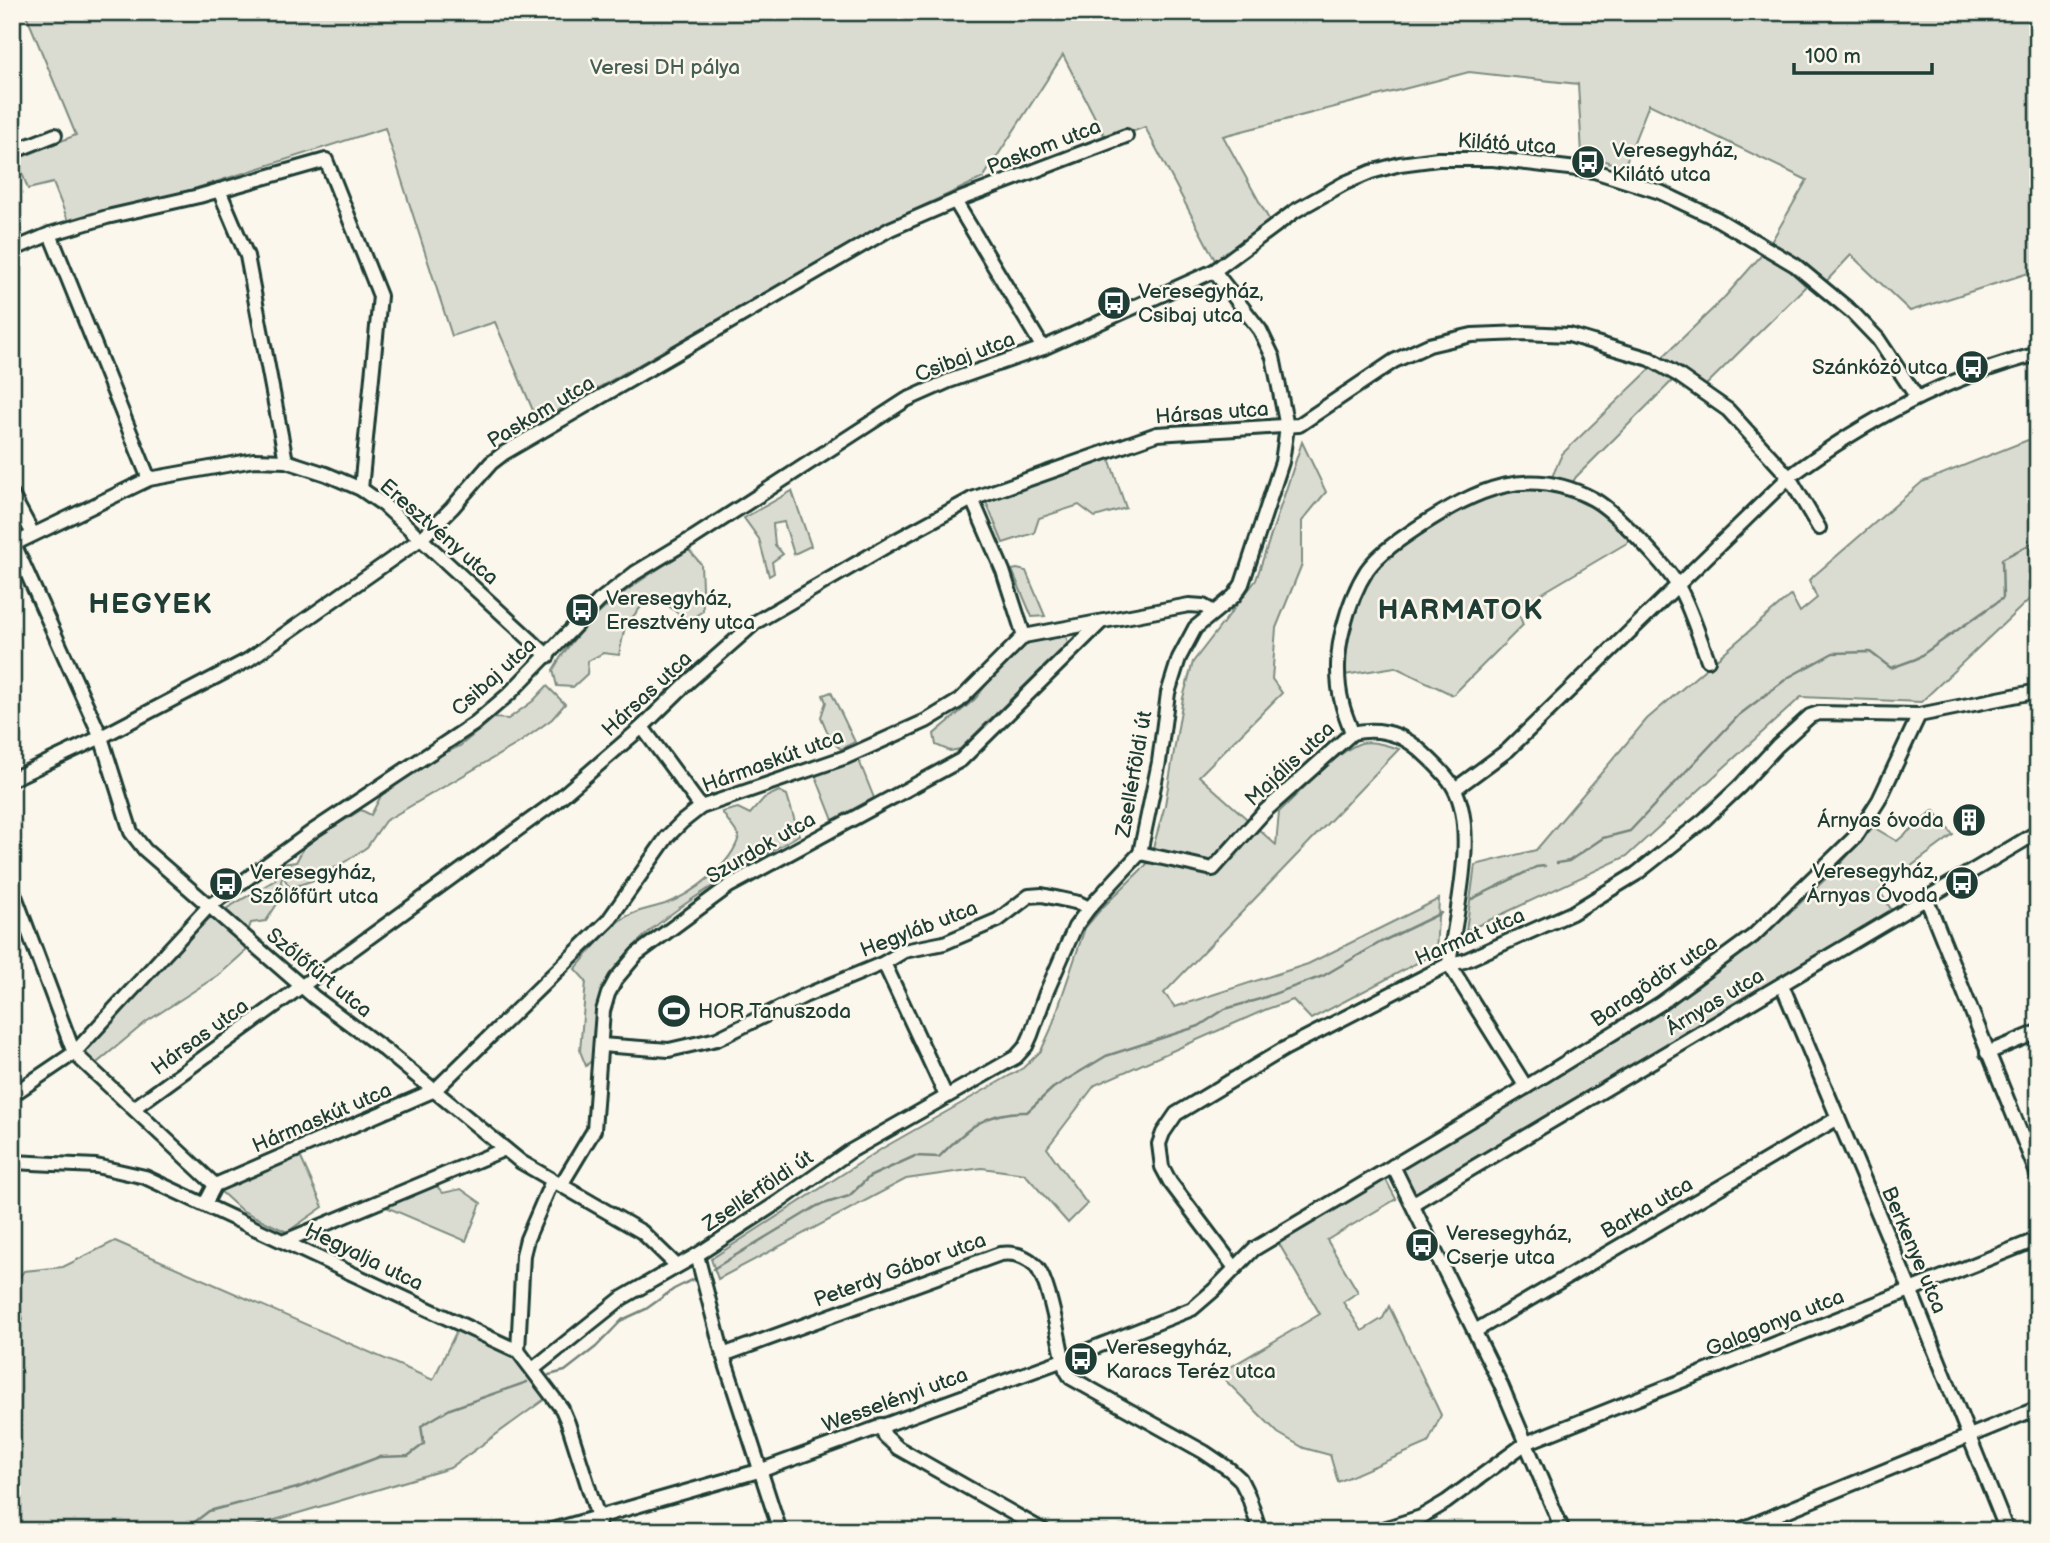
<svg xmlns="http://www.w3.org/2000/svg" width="2050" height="1543" viewBox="0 0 2050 1543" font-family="'Balsamiq Sans',sans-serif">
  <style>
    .green { fill: #dbdcd1; stroke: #7d8c82; stroke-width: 2 }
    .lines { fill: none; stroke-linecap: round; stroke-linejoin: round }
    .stream { stroke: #74847b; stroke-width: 2.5 }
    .minor-casing { stroke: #1f3d34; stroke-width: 18 }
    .minor { stroke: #fbf7ec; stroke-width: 12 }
    .labels { text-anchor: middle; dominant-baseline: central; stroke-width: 5; stroke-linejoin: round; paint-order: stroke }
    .park-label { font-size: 21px; fill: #455d53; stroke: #fbf7ec }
    .street-label { font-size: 21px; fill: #1f3d34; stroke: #fbf7ec }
    .poi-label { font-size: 21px; fill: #1f3d34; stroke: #fbf7ec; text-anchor: start }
    .district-label { font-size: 28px; font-weight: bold; letter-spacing: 2px; fill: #1f3d34; stroke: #fbf7ec }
  </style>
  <rect width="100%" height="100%" fill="#fbf7ec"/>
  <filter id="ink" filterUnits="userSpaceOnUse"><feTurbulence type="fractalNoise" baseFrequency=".0143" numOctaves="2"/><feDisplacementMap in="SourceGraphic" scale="14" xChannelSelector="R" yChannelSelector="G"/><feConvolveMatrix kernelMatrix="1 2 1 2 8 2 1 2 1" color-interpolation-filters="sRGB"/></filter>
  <g filter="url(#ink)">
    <g class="green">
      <polygon points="25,12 2038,12 2038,270 1910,311 1851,255 1821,287 1770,252 1806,286 1704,387 1678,375 1576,477 1569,488 1637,537 1517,608 1523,625 1453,695 1395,667 1338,676 1346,619 1380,556 1486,489 1548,486 1562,454 1723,299 1767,249 1807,180 1649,104 1624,167 1582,154 1578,84 1469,72 1223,136 1271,223 1216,262 1145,127 1107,141 1063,55 983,178 895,219 538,422 495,322 452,336 385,128 71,228 53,183 28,189 17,159 76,135"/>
      <polygon points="2038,436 2038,591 1921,702 1801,697 1627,856 1466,931 1475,865 1536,850 1647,719 1791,595 1800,612 1817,598 1809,580 1922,482"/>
      <path d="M1302,442l24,50 -24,29v43l-26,64 -4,51 10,14 -83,83 77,69 3,-33c19,-18 59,-62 82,-69 11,-3 27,3 38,6l-235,244 11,14 133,-43 131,-65 -3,54 -125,66 -18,-19 -26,9 -172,76 -48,63 40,56 -19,19 -43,-49 -43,-6 -76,11 -188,100 -7,-20 172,-111 140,-80 18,-17 10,-22 34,-101 16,-19 48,-47 16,-57 18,-107 10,-36 63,-82z"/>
      <polygon points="1109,458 1126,508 1095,517 1079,505 1039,518 1034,533 1003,543 986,502"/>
      <polygon points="792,491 811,546 794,554 784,522 773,524 775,545 783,554 772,562 774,573 769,576 759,539 744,518"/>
      <path d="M689,550l12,14 2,47 -16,10 -23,-19 -13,-7 -26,31 -6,29 -16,-2 -15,8 -1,13 -14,13 -16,-1 -4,-16c30,-54 84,-89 136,-120z"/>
      <polygon points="1017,569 1026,571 1045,616 1032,617 1012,570"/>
      <polygon points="1066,636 1068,643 960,749 950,751 936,745 934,734 975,699 1005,661 1030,642"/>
      <polygon points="547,686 565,704 552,719 519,743 385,821 367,847 348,860 314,880 290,888 283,876 281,881 284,893 266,921 251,923 248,931 224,910 275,880 282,864 296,862 306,844 361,810 371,815 385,788 412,769 460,746 494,718 508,719 533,701"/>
      <polygon points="831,692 855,742 841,749 831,741 821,717 826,702 823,695"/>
      <polygon points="858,758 874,798 833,820 814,772"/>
      <path d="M779,791l8,4 12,40c-58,35 -153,82 -188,140 -14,22 -20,57 -17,83l-8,8 -6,-15 6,-70 -11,-12c13,-14 29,-37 44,-48 14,-10 30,-12 46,-17 26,-9 68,-40 74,-68l-17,-24 16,-4 12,6 14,-16z"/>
      <polygon points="1934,810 1953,835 1879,890 1894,914 1416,1194 1402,1169 1564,1071 1699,986 1793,910 1835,870 1873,827 1897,841"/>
      <polygon points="212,916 248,949 220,974 146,1022 92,1067 81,1053 159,967"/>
      <polygon points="300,1156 323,1207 287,1232 241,1210 219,1190"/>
      <polygon points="1385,1178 1396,1199 1327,1240 1358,1292 1343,1302 1362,1331 1383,1318 1389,1306 1441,1415 1428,1443 1338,1482 1330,1455 1304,1448 1278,1433 1219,1374 1320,1314 1278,1242"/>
      <polygon points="433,1182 443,1193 461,1189 481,1203 466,1241 386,1207"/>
      <polygon points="115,1241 433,1380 458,1328 514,1353 549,1396 450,1468 238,1531 12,1531 12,1338 23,1319 12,1287 24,1271 63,1267"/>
    </g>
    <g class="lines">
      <g class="stream">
        <polyline points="1557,863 1569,861 1603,838 1630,831 1739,715 1789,677 1833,653 1870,652 1891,668 1916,659 2003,598 2002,559 2038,540"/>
        <polyline points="1472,899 1536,867 1545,866"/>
        <path d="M713,1269l104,-63 32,-10 20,-19 46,-21 24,1c27,-28 47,-46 88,-45l26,-24 53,-32 93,-30 26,-17 35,-10 63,-23 58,-34 60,-29"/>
        <polyline points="549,1375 565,1371 596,1347 622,1320 646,1309 674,1289 694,1279"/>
        <polyline points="183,1531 209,1511 297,1488 379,1457 408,1456 424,1444 421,1426 450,1409 527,1382"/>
      </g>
      <g class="minor-casing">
        <g id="minor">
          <polyline points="12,152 55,135"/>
          <polyline points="219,190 247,256 286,461"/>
          <polyline points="955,201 1043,348"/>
          <polyline points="50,234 149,479"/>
          <polyline points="12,250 50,234 107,217 199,196 326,160 380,296 361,489"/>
          <polyline points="12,495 33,534"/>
          <polyline points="972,499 1003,571 1024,636"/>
          <polyline points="14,544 101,737 131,832 145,850 314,997 385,1050 521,1162 642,1232 676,1265"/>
          <polyline points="12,545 149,479 254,460 286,461 326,474 361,489 384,505 548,656"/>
          <polyline points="642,727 701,807"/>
          <path d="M1352,733c-3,-10 -8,-20 -10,-30 -6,-23 -5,-52 1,-74 5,-20 13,-42 24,-59 13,-18 35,-32 53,-44 56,-36 108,-62 173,-27 22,12 72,65 85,87 12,20 21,51 30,74"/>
          <polyline points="12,779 101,737 248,660 422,538 452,508 491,463 504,453 890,229 955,201 1126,136"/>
          <path d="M1455,789l53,-39 281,-273c77,-57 155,-99 249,-123"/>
          <path d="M1140,853l73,16 52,-58 87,-78c26,-6 50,0 70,19 11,10 25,23 32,36 24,43 1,128 -5,176"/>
          <polyline points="12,888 74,1053 215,1185"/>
          <polyline points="1927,900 2038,1176"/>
          <polyline points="884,963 946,1096"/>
          <polyline points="1449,964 1526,1087"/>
          <polyline points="1782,985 1910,1289 2007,1531"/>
          <polyline points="601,1045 669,1050 717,1039 804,996 884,963 904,951 944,943 998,920 1029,896 1042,895 1079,903 1089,908"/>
          <polyline points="1987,1053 2038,1032"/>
          <polyline points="12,1095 74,1053 209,906 313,831 474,724 509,694 599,601 635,573 693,538 906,400 949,381 1043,348 1214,271 1295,211 1345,183 1371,172 1400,164 1438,159 1493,159 1594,171 1660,192 1717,219 1795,265 1853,313 1878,339 1916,396"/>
          <polyline points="134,1108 554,803 642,727 688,682 756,622 895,541 972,499 1157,434 1299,425 1394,361 1429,345 1472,335 1523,333 1569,335 1650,359 1678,375 1728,410 1789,477 1819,528"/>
          <polyline points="12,1162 96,1166 145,1177 518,1351 562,1409 568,1423 598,1517 599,1531"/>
          <polyline points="1393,1166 1502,1387 1563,1531"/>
          <polyline points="561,1185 594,1130 603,1011 608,994 616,979 637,954 729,886 961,760 1100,623"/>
          <polyline points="205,1204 215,1185 435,1090 608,921 667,837 682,822 701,807 846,757 926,721 959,701 1024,636 1189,605 1203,606 1214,612"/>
          <polyline points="1412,1204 2038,832"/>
          <polyline points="285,1241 505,1149"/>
          <polyline points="697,1255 723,1355 780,1531"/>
          <polyline points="1235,1268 1170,1182 1162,1167 1159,1144 1163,1133 1176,1114 1284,1049 1449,964 1464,961 1572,913 1636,874 1704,820 1740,786 1777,746 1810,716 1819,713 1919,715"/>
          <polyline points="1475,1331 1838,1118"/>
          <polyline points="518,1351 523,1255 527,1239 552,1181"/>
          <path d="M723,1355l277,-101c14,-2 25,1 35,11 16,17 24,81 31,105l5,8 133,74 25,17 11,10 8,16 12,36"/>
          <polyline points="533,1369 622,1298 697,1255 780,1201 849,1152 1016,1057 1026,1046 1031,1035 1046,993 1075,927 1089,908 1140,853 1159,762 1168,693 1179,658 1195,628 1234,596 1242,584 1282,462 1287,427 1273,357 1260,330 1214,271"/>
          <polyline points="881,1425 885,1436 898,1448 1044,1531"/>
          <polyline points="549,1531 762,1470 1063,1360 1192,1309 1214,1290 1254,1249 1526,1087 1660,1004 1753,936 1856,836 1879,800 1919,715 2038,691"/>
          <polyline points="1377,1531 1421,1517 1446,1502 1526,1443 2038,1239"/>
          <polyline points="1737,1531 2038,1408"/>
        </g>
      </g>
      <use href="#minor" class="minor"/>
    </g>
  </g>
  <defs>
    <g id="bus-disc" transform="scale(1.75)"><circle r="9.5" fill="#1f3d34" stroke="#fbf7ec"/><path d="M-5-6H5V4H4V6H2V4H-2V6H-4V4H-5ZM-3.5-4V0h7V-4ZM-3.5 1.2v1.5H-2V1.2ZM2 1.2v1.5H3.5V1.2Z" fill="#fff"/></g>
    <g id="building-disc" transform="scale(1.75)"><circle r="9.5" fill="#1f3d34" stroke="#fbf7ec"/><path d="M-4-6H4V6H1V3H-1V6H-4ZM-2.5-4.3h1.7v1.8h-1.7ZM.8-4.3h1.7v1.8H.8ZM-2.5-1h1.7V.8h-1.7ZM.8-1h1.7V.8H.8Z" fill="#fff"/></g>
    <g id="stadium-disc" transform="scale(1.75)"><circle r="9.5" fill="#1f3d34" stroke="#fbf7ec"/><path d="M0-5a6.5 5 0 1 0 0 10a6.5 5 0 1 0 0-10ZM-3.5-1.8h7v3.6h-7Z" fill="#fff"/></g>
  </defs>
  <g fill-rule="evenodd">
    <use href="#bus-disc" x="1588" y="162"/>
    <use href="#bus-disc" x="1114" y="303"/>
    <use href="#bus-disc" x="1972" y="367"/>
    <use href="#bus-disc" x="582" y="610"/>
    <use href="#building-disc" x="1969" y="820"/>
    <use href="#bus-disc" x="1962" y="883"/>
    <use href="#bus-disc" x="226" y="884"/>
    <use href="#stadium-disc" x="674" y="1011"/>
    <use href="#bus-disc" x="1422" y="1245"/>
    <use href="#bus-disc" x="1081" y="1359"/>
  </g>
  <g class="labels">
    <g class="park-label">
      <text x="665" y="67">Veresi DH pálya</text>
    </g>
    <g class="street-label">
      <text transform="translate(1507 144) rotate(4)">Kilátó utca</text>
      <text transform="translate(1044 147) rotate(-21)">Paskom utca</text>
      <text transform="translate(965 357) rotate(-21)">Csibaj utca</text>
      <text transform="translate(541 412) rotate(-31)">Paskom utca</text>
      <text transform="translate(1212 413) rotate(-4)">Hársas utca</text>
      <text transform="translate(439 532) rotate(41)">Eresztvény utca</text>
      <text transform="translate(494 677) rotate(-42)">Csibaj utca</text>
      <text transform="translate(647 694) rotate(-43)">Hársas utca</text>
      <text transform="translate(773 761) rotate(-20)">Hármaskút utca</text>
      <text transform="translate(1290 764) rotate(-43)">Majális utca</text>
      <text transform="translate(1134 774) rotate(-80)">Zsellérföldi út</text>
      <text transform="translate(761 848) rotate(-30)">Szurdok utca</text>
      <text transform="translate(919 929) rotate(-21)">Hegyláb utca</text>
      <text transform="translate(1470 937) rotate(-23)">Harmat utca</text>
      <text transform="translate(319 973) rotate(39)">Szőlőfürt utca</text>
      <text transform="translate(1654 981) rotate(-34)">Baragödör utca</text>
      <text transform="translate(1715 1002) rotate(-31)">Árnyas utca</text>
      <text transform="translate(200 1037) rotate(-36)">Hársas utca</text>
      <text transform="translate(322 1118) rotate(-23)">Hármaskút utca</text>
      <text transform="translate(758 1191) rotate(-34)">Zsellérföldi út</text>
      <text transform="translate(1647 1208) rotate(-30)">Barka utca</text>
      <text transform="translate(1914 1250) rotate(67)">Berkenye utca</text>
      <text transform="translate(364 1257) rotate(26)">Hegyalja utca</text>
      <text transform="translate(900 1270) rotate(-20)">Peterdy Gábor utca</text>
      <text transform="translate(1775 1323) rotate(-22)">Galagonya utca</text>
      <text transform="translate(895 1400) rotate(-20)">Wesselényi utca</text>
    </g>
    <g class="poi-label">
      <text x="1612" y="150">Veresegyház,<tspan x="1612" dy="24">Kilátó utca</tspan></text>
      <text x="1138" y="291">Veresegyház,<tspan x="1138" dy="24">Csibaj utca</tspan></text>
      <text x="1948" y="367" text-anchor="end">Szánkózó utca</text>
      <text x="606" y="598">Veresegyház,<tspan x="606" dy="24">Eresztvény utca</tspan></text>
      <text x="1944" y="820" text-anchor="end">Árnyas óvoda</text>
      <text x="1938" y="871" text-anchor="end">Veresegyház,<tspan x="1938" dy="24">Árnyas Óvoda</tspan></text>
      <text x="250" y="872">Veresegyház,<tspan x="250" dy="24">Szőlőfürt utca</tspan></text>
      <text x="698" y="1011">HOR Tanuszoda</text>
      <text x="1446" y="1233">Veresegyház,<tspan x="1446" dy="24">Cserje utca</tspan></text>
      <text x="1106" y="1347">Veresegyház,<tspan x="1106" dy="24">Karacs Teréz utca</tspan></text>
    </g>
    <g class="district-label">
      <text x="151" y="604">HEGYEK</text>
      <text x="1461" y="610">HARMATOK</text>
    </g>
  </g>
  <rect width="2050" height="1543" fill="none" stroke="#fbf7ec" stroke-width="42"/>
  <rect x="21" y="21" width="2008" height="1501" fill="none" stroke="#1f3d34" stroke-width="2.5" filter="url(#ink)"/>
  <path d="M1794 63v10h138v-10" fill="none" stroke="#1f3d34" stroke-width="3.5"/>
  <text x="1805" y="63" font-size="21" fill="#1f3d34" stroke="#fbf7ec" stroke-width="5" paint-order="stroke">100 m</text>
</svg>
